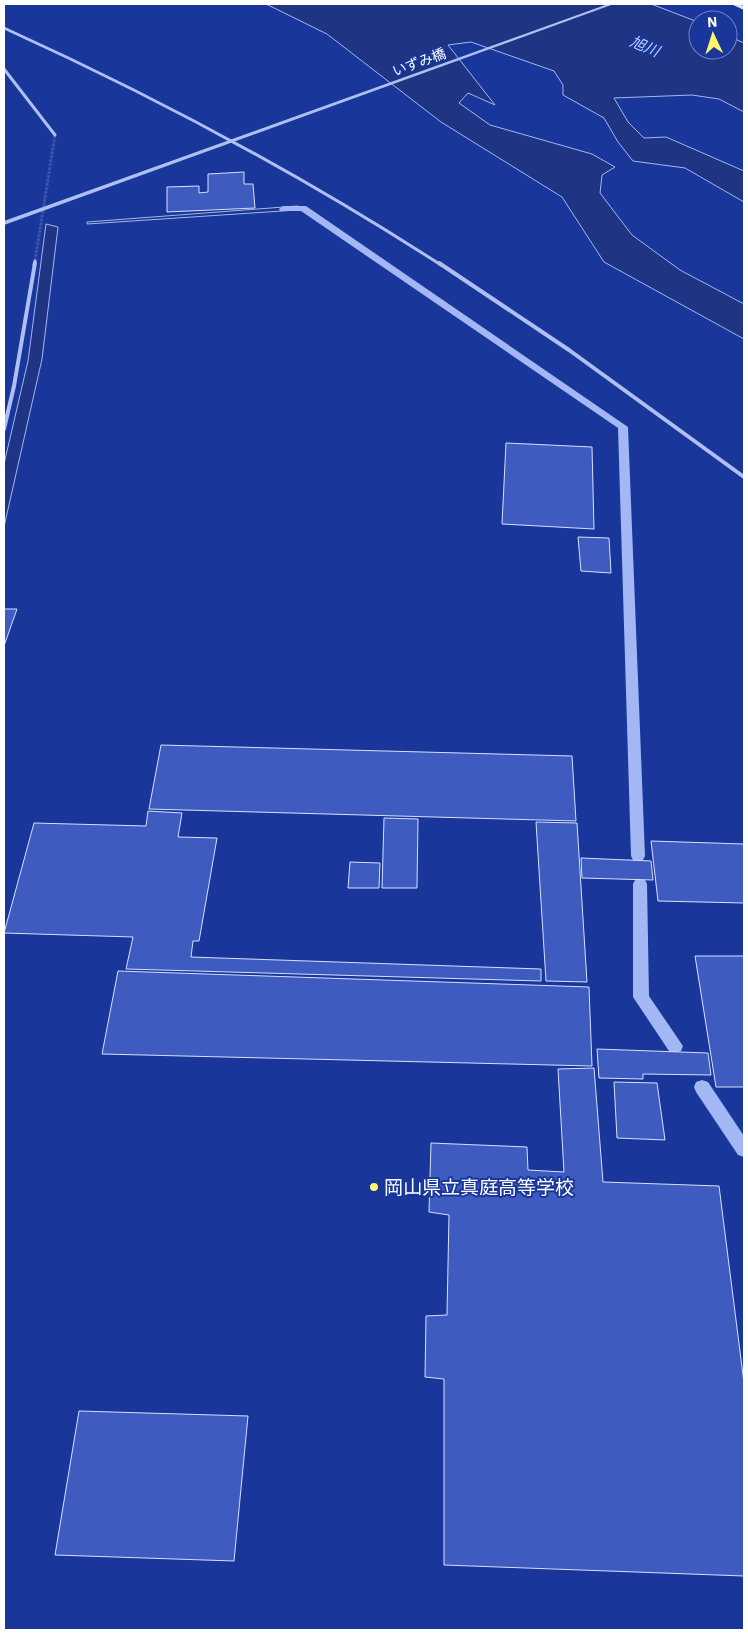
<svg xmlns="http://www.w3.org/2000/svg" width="748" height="1634" viewBox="0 0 748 1634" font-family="'IBM Plex Sans','Noto Sans JP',sans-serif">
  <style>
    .water { fill: #1f3482; stroke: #a2b7f3 }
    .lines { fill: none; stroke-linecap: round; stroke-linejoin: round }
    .stream { fill: #a2b7f3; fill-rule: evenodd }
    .building { fill: #3e5cc0; stroke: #d7e0fc }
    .minor-tunnel { stroke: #3c54aa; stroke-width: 3; stroke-dasharray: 3 1; stroke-linecap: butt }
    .minor-far1 { stroke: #afbff1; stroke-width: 3 }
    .minor { stroke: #afbff1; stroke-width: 4 }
    .tertiary { fill: #afbff1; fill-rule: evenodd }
    .secondary { fill: #dee4fc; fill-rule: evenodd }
    .poi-dot { fill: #fff470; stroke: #19369b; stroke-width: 2 }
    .labels { text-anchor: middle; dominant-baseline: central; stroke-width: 4; stroke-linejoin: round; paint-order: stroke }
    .far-street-label { font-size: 14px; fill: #fff; stroke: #19369b }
    .far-water-label { font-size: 15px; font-style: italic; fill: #bccbf8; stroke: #19369b }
    .near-poi-label { font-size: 19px; fill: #fff; stroke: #19369b; text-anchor: start }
  </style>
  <rect width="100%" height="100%" fill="#19369b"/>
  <g class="water">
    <polygon points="266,4 651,4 698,22 698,50 728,50 728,36 744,43 744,112 719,99 692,95 614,98 628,122 644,138 666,137 744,171 744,202 685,168 633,161 618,142 604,118 563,95 563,85 554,71 471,42 448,45 495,105 468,93 459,103 490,125 592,154 615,167 602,175 600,193 632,235 680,270 744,304 744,339 604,262 562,197 441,122 327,34"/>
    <polygon points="297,206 302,207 297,210 87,224 87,222"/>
    <polygon points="46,224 58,227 42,359 4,527 4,464 28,361"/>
  </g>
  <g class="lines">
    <g class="stream">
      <polygon points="283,206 306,206 628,427 645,856 643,860 633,860 631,856 618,428 301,211 280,211 279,209"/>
      <polygon points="640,878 645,880 647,884 649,996 683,1046 681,1051 675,1053 669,1051 633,997 633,884 635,880"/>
      <polygon points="702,1080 708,1082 744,1136 744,1157 738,1155 696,1092 694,1087 696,1082"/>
    </g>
  </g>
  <g class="building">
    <polygon points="244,172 244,184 253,184 255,208 167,212 167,187 199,186 199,193 208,192 208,174"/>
    <polygon points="506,443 592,447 594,529 502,524"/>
    <polygon points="578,537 609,538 611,573 581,571"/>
    <polygon points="4,609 17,609 4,646"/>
    <polygon points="161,745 572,756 576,821 149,809"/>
    <polygon points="148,811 182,813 178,837 217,838 199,941 193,941 191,957 541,969 541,981 126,969 133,937 4,933 34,823 146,826"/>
    <polygon points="384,818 418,819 417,888 382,888"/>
    <polygon points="536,822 577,823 587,982 546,981"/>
    <polygon points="651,841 744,844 744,903 658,901"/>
    <polygon points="581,858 651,861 653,880 582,878"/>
    <polygon points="350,862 380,863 379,888 348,888"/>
    <polygon points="695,956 744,956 744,1087 716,1087"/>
    <polygon points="118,971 589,987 592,1066 102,1054"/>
    <polygon points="597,1049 708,1053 711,1075 643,1074 643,1079 599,1078"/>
    <polygon points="594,1068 603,1182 719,1186 744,1383 744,1576 444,1565 444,1379 425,1377 426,1316 447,1315 449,1215 429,1212 431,1143 527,1147 528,1170 564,1172 558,1069"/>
    <polygon points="614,1082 657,1083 665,1140 617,1138"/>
    <polygon points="79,1411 248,1416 234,1561 55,1555"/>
  </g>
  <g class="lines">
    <polyline class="minor-tunnel" points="35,261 55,135"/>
    <g class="minor-far1">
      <path d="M4,28c152,69 296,146 437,237"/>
      <polyline points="4,69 55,135"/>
      <polyline points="34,265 35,261"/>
    </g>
    <g class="minor">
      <polyline points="439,263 569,350 744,477"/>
      <polyline points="4,429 14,386 35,263"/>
    </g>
    <polygon class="tertiary" points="608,4 614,4 4,225 4,221"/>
    <polygon class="secondary" points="731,4 738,4 744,6 744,10"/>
  </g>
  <circle class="poi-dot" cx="374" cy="1187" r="5"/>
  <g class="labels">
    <g class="far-street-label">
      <text transform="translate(419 62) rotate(-20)">いずみ橋</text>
    </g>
    <g class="far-water-label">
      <text transform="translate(645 46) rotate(23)">旭川</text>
    </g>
    <g class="near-poi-label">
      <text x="384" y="1187">岡山県立真庭高等学校</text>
    </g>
  </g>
  <rect width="748" height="1634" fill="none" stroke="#ffffff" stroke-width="10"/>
  <g transform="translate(713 35) rotate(356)"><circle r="24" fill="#19369b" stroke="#7586c3"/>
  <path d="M0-4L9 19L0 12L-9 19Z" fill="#fff470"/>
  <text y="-8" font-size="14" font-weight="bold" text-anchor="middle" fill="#ffffff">N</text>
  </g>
</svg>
